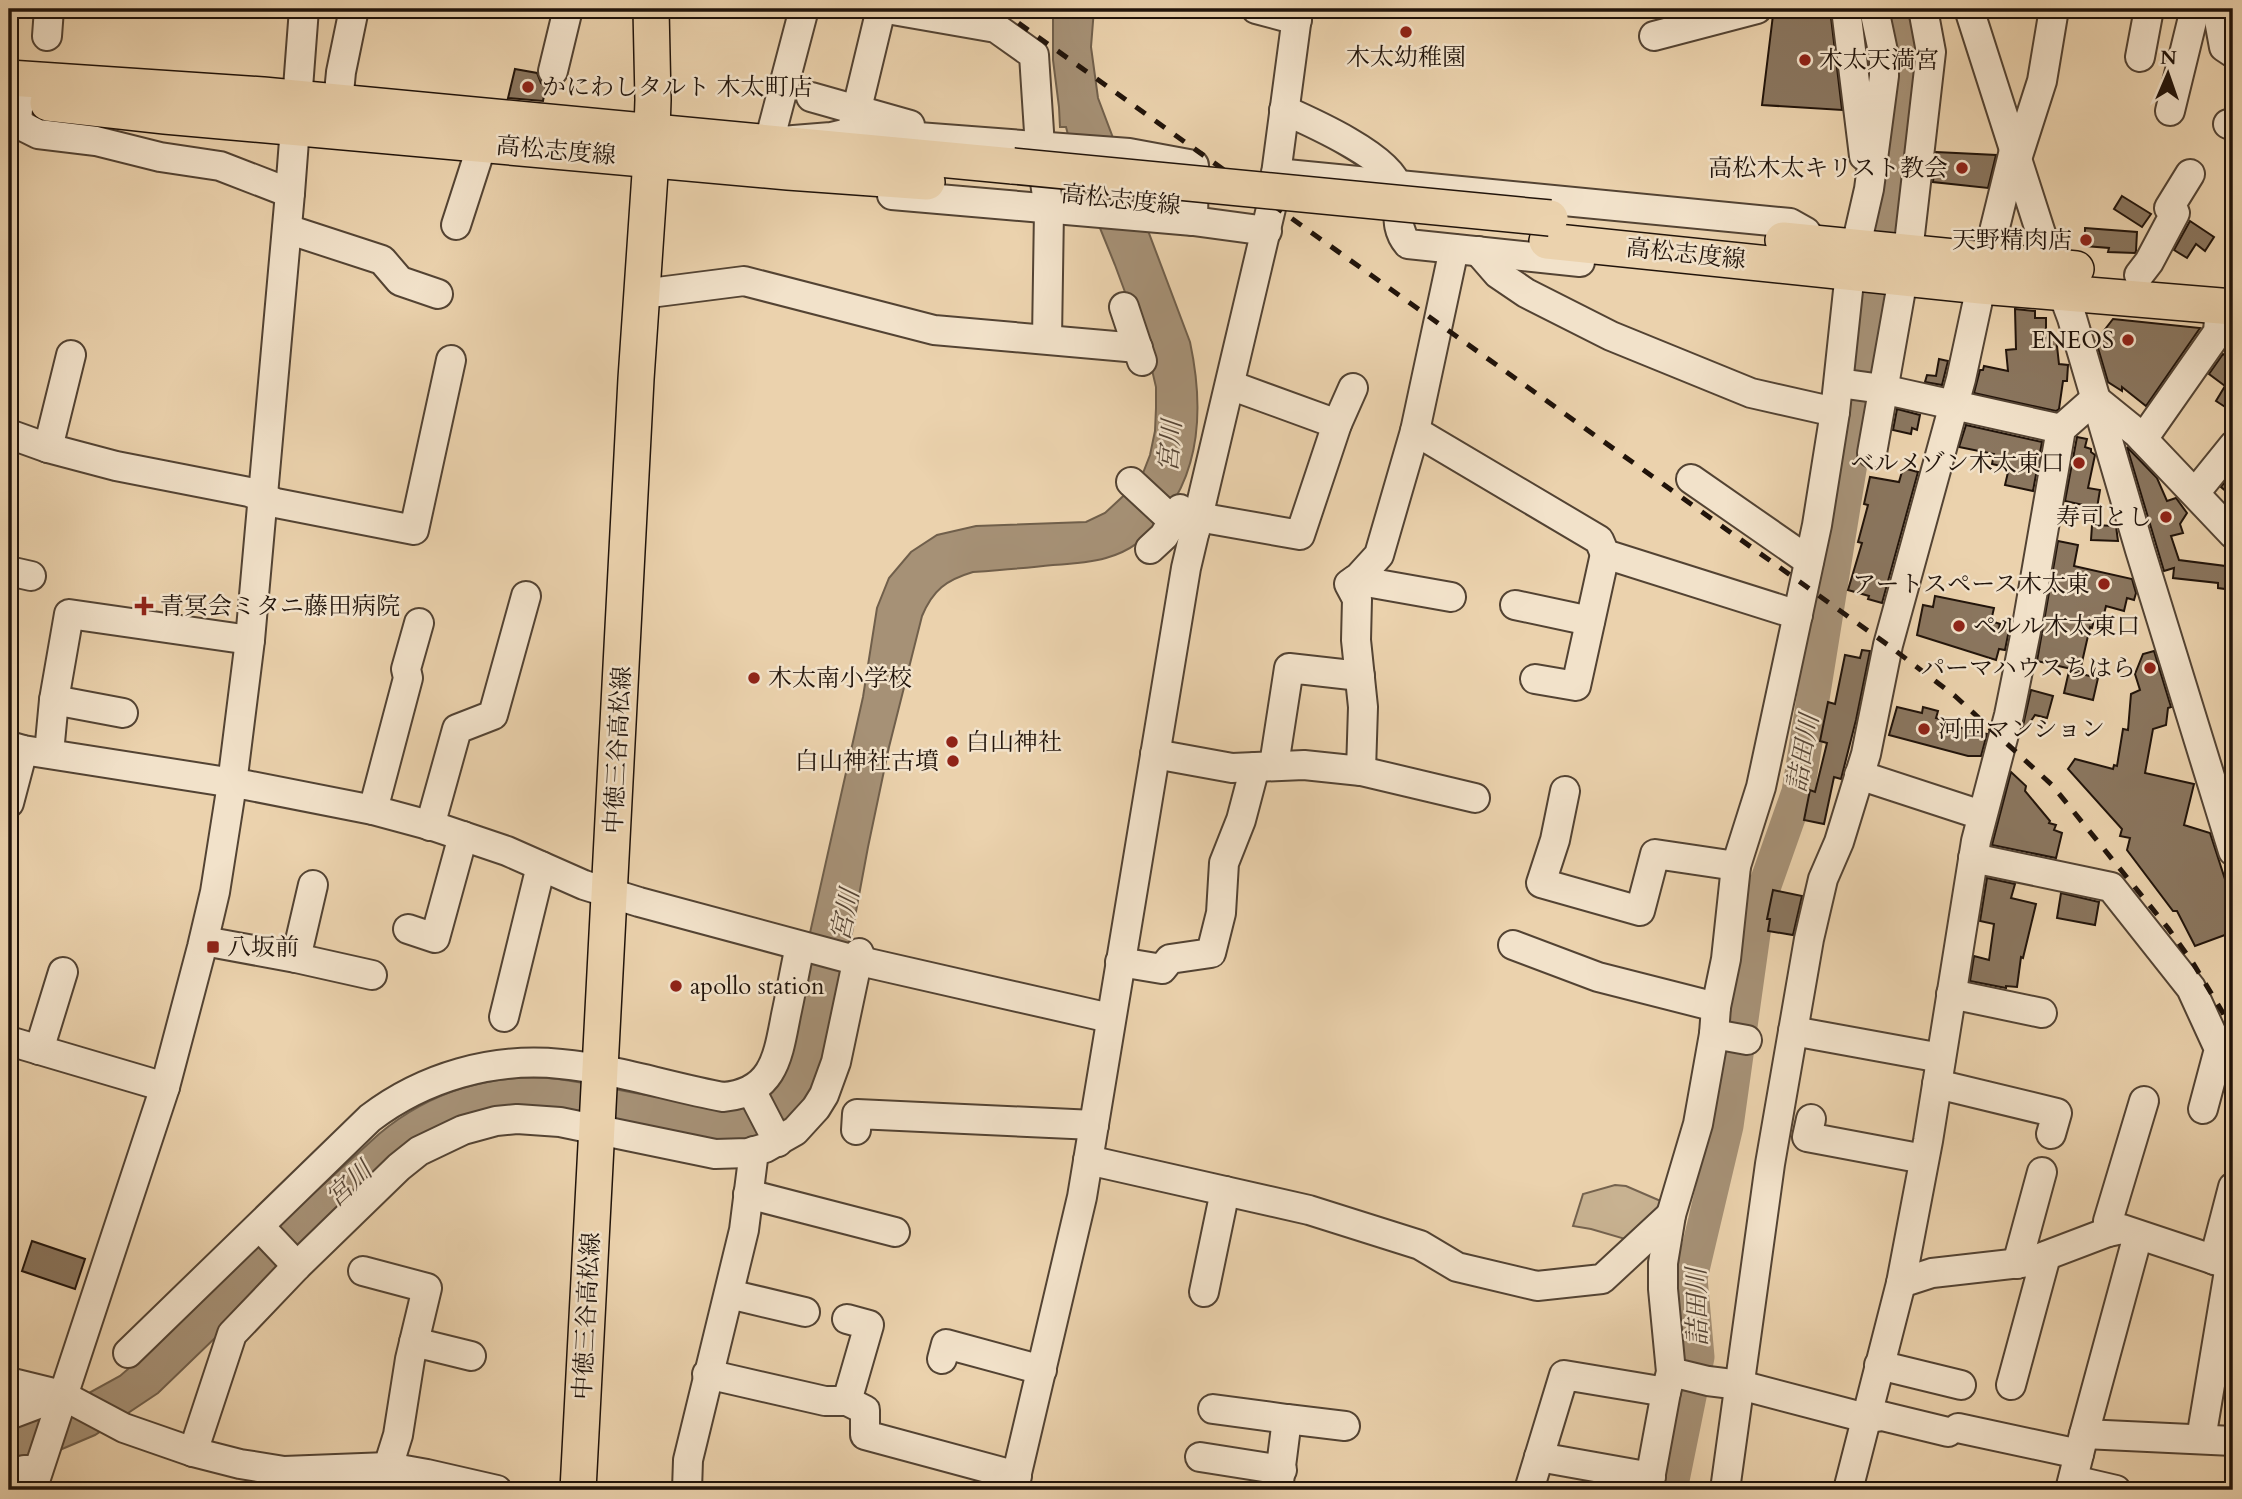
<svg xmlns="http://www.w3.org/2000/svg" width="2242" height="1499" viewBox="0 0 2242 1499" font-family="Cardo,'Noto Serif JP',serif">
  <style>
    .green { fill: #c8b291; stroke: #74624e; stroke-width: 2 }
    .water { fill: #a69176; stroke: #705f4b; stroke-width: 2 }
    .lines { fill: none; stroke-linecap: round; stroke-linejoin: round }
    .river { stroke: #a69176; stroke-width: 33 }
    .building { fill: #8a765f; stroke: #20130a; stroke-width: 2 }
    .minor-casing { stroke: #534333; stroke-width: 32 }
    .major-casing { stroke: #20130a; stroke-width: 38 }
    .minor { stroke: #f2e2ca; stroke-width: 28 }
    .major { stroke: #ebd2ad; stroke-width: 35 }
    .rail { stroke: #20130a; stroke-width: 5; stroke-dasharray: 12 12; stroke-linecap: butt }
    .major-bridge-casing { stroke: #20130a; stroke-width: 38; stroke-linecap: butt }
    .major-bridge { stroke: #ebd2ad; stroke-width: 35 }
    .poi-dot { fill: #8f2418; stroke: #f2e2ca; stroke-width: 2.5 }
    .labels { text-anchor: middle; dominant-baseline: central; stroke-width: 5; stroke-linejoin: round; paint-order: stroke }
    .poi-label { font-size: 24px; fill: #20130a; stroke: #f2e2ca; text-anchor: start }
    .street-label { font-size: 24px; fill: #20130a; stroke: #f2e2ca }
    .water-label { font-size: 26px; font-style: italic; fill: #564535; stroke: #f2e2ca }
  </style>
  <rect width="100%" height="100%" fill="#ebd2ad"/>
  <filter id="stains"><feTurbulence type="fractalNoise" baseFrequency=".00286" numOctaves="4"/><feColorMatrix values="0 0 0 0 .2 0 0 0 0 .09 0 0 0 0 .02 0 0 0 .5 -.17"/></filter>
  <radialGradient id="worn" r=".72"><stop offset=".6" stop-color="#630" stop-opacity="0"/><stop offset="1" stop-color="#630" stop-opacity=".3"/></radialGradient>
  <polygon class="green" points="1615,1185 1626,1186 1663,1202 1652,1217 1625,1239 1591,1229 1573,1226 1583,1194"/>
  <path class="water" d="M1053,9h41l-3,38 7,51 92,244c13,61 13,126 -29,177 -16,20 -30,32 -55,39 -17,5 -35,6 -53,7 -26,3 -53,5 -80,7 -27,8 -40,18 -51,44l-33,131 -21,100 -36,193 -22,62 -57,42 -268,-30 -185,142 -142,137 -63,42 -40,17 -46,14v-36l60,-26 51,-28 30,-26 111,-109 118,-107c50,-42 113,-62 179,-55 32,4 63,12 95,17 19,3 39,9 58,10 12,0 25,-1 38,-2l52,-131 62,-276 14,-89 12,-30 22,-26 26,-17 39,-9 110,-4 19,-9 29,-27 9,-13 7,-18 5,-24 1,-23v-21l-7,-30 -34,-92 -24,-59 -8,-13 -17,-66h-6l-1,-20 -6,-47z"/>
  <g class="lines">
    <polyline class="river" points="1671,1490 1698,1357 1691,1278 1727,1126 1758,905 1798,792 1877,302 1906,82 1905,48 1897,9"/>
  </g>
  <g class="building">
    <polygon points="1798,9 1830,9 1842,110 1762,105 1773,15"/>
    <polygon points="515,69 537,73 541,83 546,86 543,101 508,98"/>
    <polygon points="1936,152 1996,155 1988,188 1933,182"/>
    <polygon points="2122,196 2151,214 2142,227 2114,209"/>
    <polygon points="2190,221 2214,237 2205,251 2196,244 2187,258 2174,250"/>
    <polygon points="2085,228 2137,232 2136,251 2135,253 2108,252 2109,248 2085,246"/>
    <polygon points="2015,309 2035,311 2035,318 2046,318 2046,338 2056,337 2059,364 2068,365 2067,381 2063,381 2059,409 2056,411 1974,393 1980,370 1983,370 1984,366 2008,371 2006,350 2016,349"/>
    <polygon points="2113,319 2200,328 2146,406 2122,387 2122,391 2108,382 2096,341"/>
    <polygon points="2223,354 2233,361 2233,412 2216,401 2225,386 2209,374"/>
    <polygon points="1939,359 1948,361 1942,385 1925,382 1927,375 1936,376"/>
    <polygon points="1897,409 1920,415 1917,430 1912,428 1911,434 1893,430"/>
    <polygon points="1966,425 2042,442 2033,491 2005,485 2009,468 1992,464 1994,454 1959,447"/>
    <polygon points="2077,437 2087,439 2085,447 2091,449 2091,452 2095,455 2088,488 2100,490 2097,508 2065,501"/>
    <polygon points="2127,447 2157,478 2167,501 2176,498 2187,513 2180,524 2183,533 2171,536 2179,560 2233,567 2233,590 2218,588 2218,583 2173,578 2174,568 2164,571"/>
    <polygon points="1903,468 1918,472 1882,603 1868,599 1869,596 1848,590 1862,543 1858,542 1868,505 1864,504 1870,477 1899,482"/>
    <polygon points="2233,472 2233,497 2221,487"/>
    <polygon points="2092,525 2116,526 2118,541 2091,540"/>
    <polygon points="2058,541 2078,545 2074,566 2132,579 2136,593 2134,600 2127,598 2124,611 2106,606 2102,622 2094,620 2092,628 2090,627 2080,671 2037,661"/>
    <polygon points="1935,596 1994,608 1991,621 2000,624 1999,628 2009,630 2005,650 1999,649 1996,660 1917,635 1923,605 1933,607"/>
    <polygon points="1862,650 1870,651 1856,720 1841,779 1834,777 1824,824 1804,820 1810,790 1815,792 1827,743 1820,741 1828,702 1835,704 1845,655 1860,658"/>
    <polygon points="2154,651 2171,707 2168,708 2166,725 2153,729 2145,773 2194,784 2184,825 2210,833 2233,904 2233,932 2195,946 2177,911 2173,911 2127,850 2130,838 2120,836 2122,829 2068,769 2075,759 2113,769 2114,765 2117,766 2123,729 2128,730 2131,694 2140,690 2135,674 2143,654"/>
    <polygon points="2069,671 2098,678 2093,700 2064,693"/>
    <polygon points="2031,690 2053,696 2047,718 2035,715 2024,731 2022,730"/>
    <polygon points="1897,707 1922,713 1923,707 1938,711 1936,718 1959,724 1958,727 1987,734 1981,756 1968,756 1889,735"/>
    <polygon points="2011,772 2026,786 2025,791 2050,821 2049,823 2056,825 2054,830 2062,833 2056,858 1992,845"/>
    <polygon points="1987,878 2015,884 2011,898 2036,904 2023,958 2021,957 2017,987 2006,986 2006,988 1970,981 1974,956 1989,960 1994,924 1980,921"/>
    <polygon points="1773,890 1802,896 1793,935 1768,931 1770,919 1767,919"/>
    <polygon points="2061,893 2099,902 2095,925 2057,918"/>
    <polygon points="32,1241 85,1259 75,1289 22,1271"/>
  </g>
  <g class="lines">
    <g class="minor-casing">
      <g id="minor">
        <polyline points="804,9 769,142 831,137 852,132 1129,153 1194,165 1193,221 1267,231"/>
        <polyline points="887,9 996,28 1034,55 1040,147 1049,210 1047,339"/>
        <polyline points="1256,9 1297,20"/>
        <polyline points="1846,9 1864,156"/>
        <polyline points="1969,9 2044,243 2072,318 2140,550 2233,851"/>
        <polyline points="2217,9 2224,47 2233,53"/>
        <polyline points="47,36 49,9"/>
        <polyline points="1654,36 1757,9"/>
        <polyline points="2140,57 2149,9"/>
        <polyline points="553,71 568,9"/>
        <polyline points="811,97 910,125"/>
        <polyline points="19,99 17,120 24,127 38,134 96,141 160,157 220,166 290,193"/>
        <polyline points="338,103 341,72 354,9"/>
        <path d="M1284,110c27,12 106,47 113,76 5,22 -5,39 11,58l172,18"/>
        <polyline points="2170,111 2195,9"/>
        <polyline points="2228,124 2233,126"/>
        <polyline points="853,125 881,9"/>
        <polyline points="2017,159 2042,81 2054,9"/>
        <polyline points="1276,173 1790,223 1806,232 1813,243"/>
        <polyline points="892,195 1193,221"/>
        <polyline points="456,225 478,157 479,144"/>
        <polyline points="287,229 382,260 400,281 438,294"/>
        <polyline points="1454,249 1415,431 1599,540 1605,554 1798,615"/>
        <polyline points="1478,251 1498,274 1526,293 1611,336 1751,393 1835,412"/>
        <polyline points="1908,252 1931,52 1923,9"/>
        <polyline points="1987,260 2014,150"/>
        <polyline points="2139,275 2149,262 2175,213 2169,208 2190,174"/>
        <polyline points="642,294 744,281 934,330 1138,348"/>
        <polyline points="1124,307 1142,361"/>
        <polyline points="1839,383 1882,389 2061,429"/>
        <polyline points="1230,385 1337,424"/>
        <polyline points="9,434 48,448 116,466 249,492 276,503 414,530 451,360"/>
        <polyline points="2143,439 2218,332 2220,306"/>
        <polyline points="48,448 71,355"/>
        <polyline points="1872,453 1903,278"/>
        <polyline points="1691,479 1809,561"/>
        <polyline points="1131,482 1173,521 1195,531"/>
        <polyline points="2195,493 2233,446"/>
        <polyline points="1198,517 1300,535 1337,424 1353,388"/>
        <polyline points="1150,549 1164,536 1180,509"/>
        <polyline points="9,571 31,576"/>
        <polyline points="1355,580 1451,597"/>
        <polyline points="1515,605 1590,621"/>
        <polyline points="1535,679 1576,686 1605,554"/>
        <polyline points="54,700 123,713"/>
        <polyline points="9,746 23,750 246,785 373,810 436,827 507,851 584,885 639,902 851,959 1110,1018"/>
        <polyline points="49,753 54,700 69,614 250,640"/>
        <polyline points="1155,754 1232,768 1304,765 1361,771 1363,707 1356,640 1357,599 1349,584 1359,577 1379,555 1415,431"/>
        <polyline points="1274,765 1289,668 1360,676"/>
        <polyline points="1361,771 1475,798"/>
        <polyline points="1859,775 1969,811"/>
        <polyline points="1565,791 1555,840 1541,883 1640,911 1655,854 1736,866"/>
        <polyline points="9,803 23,750"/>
        <polyline points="373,810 408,678 406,669 419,623"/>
        <polyline points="430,826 457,729 493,715 526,596"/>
        <polyline points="1973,858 2111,887 2191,988 2219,1049 2203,1109"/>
        <polyline points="408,929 435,938 463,836"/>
        <polyline points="204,941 296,958 372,975"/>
        <polyline points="1513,945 1598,977 1716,1007"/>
        <polyline points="296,958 313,885"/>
        <polyline points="1120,962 1162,969 1170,959 1211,953 1221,913 1224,863 1241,820 1255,767"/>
        <polyline points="1951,994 2042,1013"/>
        <polyline points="504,1017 541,866"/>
        <polyline points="1793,1031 1941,1058"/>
        <polyline points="1714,1034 1747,1040"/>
        <polyline points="9,1041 165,1087"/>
        <polyline points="39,1050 63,972"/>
        <polyline points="1937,1084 2057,1113 2051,1134"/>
        <polyline points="751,1090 778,1142"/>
        <polyline points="1811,1119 1807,1137 1924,1159"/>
        <polyline points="856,1130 857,1114 1094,1125"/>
        <polyline points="1088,1160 1309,1210 1420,1245 1457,1267 1537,1286 1602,1279 1671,1215"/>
        <polyline points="748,1194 895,1232"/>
        <polyline points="260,1227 297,1266"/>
        <polyline points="2108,1232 2108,1221 2144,1101"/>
        <polyline points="2214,1260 2233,1187"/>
        <polyline points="2017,1264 2042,1172"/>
        <polyline points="363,1271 427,1288 410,1359 398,1435 388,1467"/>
        <polyline points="1901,1283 1932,1273 2029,1262 2108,1232 2122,1229 2233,1266"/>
        <polyline points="1204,1292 1225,1191"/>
        <polyline points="729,1294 805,1312"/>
        <polyline points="847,1319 869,1325 847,1401"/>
        <polyline points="414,1342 471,1356"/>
        <path d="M128,1353l242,-235c54,-41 123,-61 191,-54 55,5 108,23 162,33 51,-4 55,-41 63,-82 5,-23 9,-46 14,-69"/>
        <polyline points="942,1359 946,1344 1042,1370"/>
        <polyline points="1879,1365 1961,1385"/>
        <polyline points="1671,1372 1708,1381 1740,1385 1866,1418 1882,1416 1948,1432"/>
        <polyline points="707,1374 825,1401 847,1401 865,1410 865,1435 1017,1476"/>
        <polyline points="9,1382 62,1395 124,1428 193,1452 240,1464 284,1471 388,1467 427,1474 497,1490"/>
        <polyline points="2011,1385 2046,1256"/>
        <polyline points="1666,1392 1671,1372 1663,1289 1663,1263 1671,1215 1698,1124 1714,1034 1716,1007 1726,959 1736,866 1761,787 1817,525 1835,412 1850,272 1869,189 1884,76 1884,56 1874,9"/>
        <polyline points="1213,1409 1287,1419"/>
        <polyline points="9,1415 62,1395"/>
        <polyline points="1958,1428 2079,1454"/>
        <polyline points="2084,1434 2233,1441"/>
        <polyline points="2201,1439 2230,1265"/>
        <polyline points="193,1452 232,1334 297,1266 399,1167 419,1151 463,1130 496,1121 517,1119 560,1122 715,1154 748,1153 765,1148 795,1131 816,1108 824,1095 836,1062 859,953"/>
        <polyline points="1200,1457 1282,1470"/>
        <polyline points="1539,1457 1651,1477"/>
        <polyline points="9,1475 24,1470 38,1470"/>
        <polyline points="2073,1480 2116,1490"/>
        <polyline points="32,1490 165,1087 202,947 215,892 232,784 250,640 290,193 304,9"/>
        <polyline points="687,1490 688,1460 744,1230 754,1151"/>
        <polyline points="1013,1490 1082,1197 1186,568 1272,204 1298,9"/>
        <polyline points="1278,1490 1287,1419 1345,1426"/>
        <polyline points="1529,1490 1564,1375 1666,1392 1648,1490"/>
        <polyline points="1725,1490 1770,1164 1809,939 1823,879 1839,842 1866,754 1888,645 1961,379 1981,286"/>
        <polyline points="1848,1490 1901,1283 1928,1141 1976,841 2009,715 2026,631 2061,429 2095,399 2137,433 2233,534"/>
        <polyline points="2070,1490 2084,1434 2138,1235"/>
      </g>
    </g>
    <g class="major-casing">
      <g id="major">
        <polyline points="9,78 263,95 1013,166"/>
        <polyline points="48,103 165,116 788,172 927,182"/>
        <polyline points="1783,240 2076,269"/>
        <polyline points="1547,241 1981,286 2233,307"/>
        <polyline points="578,1490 636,379 651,159 653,100 651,9"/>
      </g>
    </g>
    <use href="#minor" class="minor"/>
    <use href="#major" class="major"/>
    <polyline class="rail" points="999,9 1888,645 1955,696 2052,785 2168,928 2193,963 2223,1013 2233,1037"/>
    <g class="major-bridge-casing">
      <polyline id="major-bridge" points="1013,166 1550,218"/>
    </g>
    <use href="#major-bridge" class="major-bridge"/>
  </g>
  <g class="poi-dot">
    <circle cx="1406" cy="32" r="7"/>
    <circle cx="1805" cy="60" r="7"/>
    <circle cx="528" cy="87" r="7"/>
    <circle cx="1962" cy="168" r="7"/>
    <circle cx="2086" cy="240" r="7"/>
    <circle cx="2128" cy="340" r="7"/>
    <circle cx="2079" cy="463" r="7"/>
    <circle cx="2166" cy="517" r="7"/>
    <circle cx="2104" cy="584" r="7"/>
    <path d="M140.5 595.5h7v7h7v7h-7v7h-7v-7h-7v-7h7z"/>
    <circle cx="1959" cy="626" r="7"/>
    <circle cx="2150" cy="668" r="7"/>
    <circle cx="754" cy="678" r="7"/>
    <circle cx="1924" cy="729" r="7"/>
    <circle cx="952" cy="742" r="7"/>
    <circle cx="953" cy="761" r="7"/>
    <rect x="206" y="940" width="14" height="14" rx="3.5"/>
    <circle cx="676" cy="986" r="7"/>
  </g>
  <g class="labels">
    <g class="poi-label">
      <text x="1406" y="57" text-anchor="middle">木太幼稚園</text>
      <text x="1819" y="60">木太天満宮</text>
      <text x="542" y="87">かにわしタルト 木太町店</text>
      <text x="1948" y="168" text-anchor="end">高松木太キリスト教会</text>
      <text x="2072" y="240" text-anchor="end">天野精肉店</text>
      <text x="2114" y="340" text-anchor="end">ENEOS</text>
      <text x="2065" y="463" text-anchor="end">ベルメゾン木太東口</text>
      <text x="2152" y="517" text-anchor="end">寿司とし</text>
      <text x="2090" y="584" text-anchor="end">アートスペース木太東</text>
      <text x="160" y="606">青冥会ミタニ藤田病院</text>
      <text x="1973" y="626">ペルル木太東口</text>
      <text x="2136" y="668" text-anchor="end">パーマハウスちはら</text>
      <text x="768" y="678">木太南小学校</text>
      <text x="1938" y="729">河田マンション</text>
      <text x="966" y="742">白山神社</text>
      <text x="939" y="761" text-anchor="end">白山神社古墳</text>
      <text x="227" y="947">八坂前</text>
      <text x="690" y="986">apollo station</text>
    </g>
    <g class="street-label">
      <text transform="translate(556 151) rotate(5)">高松志度線</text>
      <text transform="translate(1121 200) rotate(6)">高松志度線</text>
      <text transform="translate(1686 254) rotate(6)">高松志度線</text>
      <text transform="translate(618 750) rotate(-87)">中徳三谷高松線</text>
      <text transform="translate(587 1316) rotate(-87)">中徳三谷高松線</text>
    </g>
    <g class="water-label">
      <text transform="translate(1170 446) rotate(-85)">宮川</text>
      <text transform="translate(1803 753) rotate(-80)">詰田川</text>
      <text transform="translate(845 915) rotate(-78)">宮川</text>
      <text transform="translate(349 1184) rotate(-43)">宮川</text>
      <text transform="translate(1697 1307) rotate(-91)">詰田川</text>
    </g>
  </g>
  <rect width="2242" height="1499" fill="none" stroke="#ebd2ad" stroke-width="35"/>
  <rect x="10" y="10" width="2221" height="1478" fill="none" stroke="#20130a" stroke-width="3.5"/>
  <rect x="18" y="18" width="2207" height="1464" fill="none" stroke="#20130a" stroke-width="2"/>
  <g transform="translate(2168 74) rotate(2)" stroke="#f2e2ca" stroke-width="5" paint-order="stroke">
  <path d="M0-5L12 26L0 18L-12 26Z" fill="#20130a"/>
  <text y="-10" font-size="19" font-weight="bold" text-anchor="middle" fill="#20130a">N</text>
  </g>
  <rect width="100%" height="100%" filter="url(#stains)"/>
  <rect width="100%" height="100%" fill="url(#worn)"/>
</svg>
